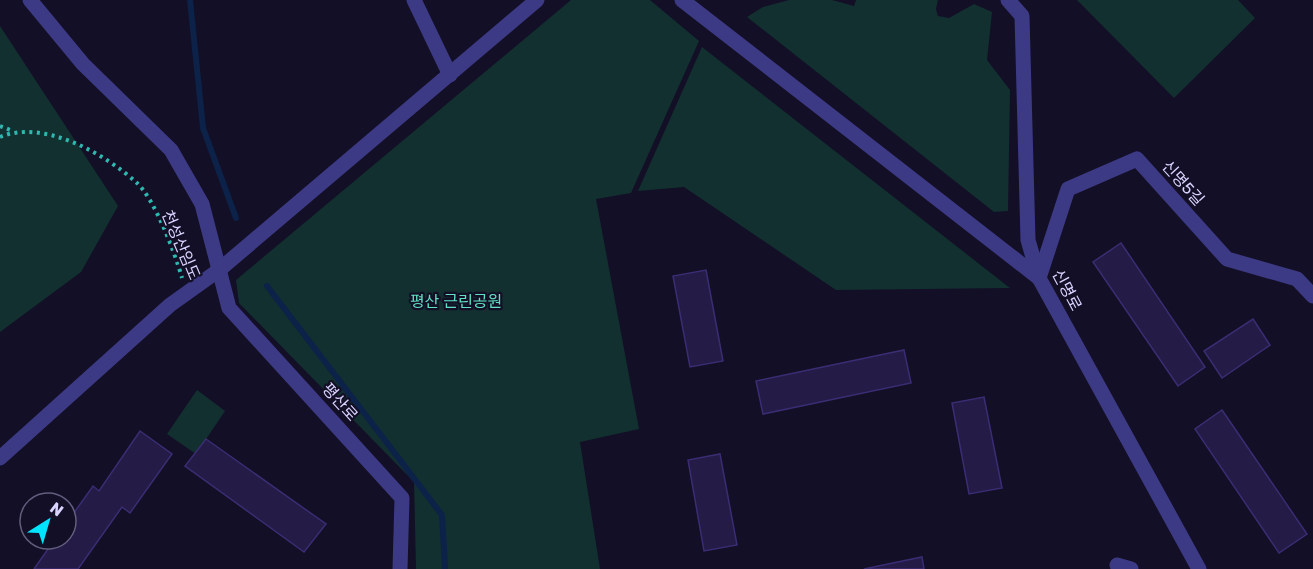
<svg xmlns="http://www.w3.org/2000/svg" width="1313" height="569" viewBox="0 0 1313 569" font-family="Rubik,'Noto Sans KR',sans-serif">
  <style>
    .green { fill: #12302f }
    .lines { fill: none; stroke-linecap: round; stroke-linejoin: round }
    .stream { stroke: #0c2248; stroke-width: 6 }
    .building { fill: #241b47; stroke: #3b2d73; stroke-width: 1.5 }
    .path { stroke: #2fb8b0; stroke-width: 4; stroke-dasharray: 3 4.5; stroke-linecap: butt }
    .minor { stroke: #3d3a85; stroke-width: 15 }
    .labels { text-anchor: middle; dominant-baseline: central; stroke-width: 4.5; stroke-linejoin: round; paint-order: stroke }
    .street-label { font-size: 16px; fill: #d9d4ff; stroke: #130f26 }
    .park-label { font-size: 16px; fill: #5fe0c0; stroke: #130f26 }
  </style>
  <rect width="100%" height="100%" fill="#130f26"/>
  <g class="green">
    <polygon points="571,0 650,0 699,41 631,193 596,199 639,429 580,442 600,569 416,569 414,482 239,303 236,280"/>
    <polygon points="789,0 832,0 854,6 856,0 938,0 936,9 938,16 949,18 974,4 992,12 987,60 1010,90 1008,211 994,212 747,17 763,7"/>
    <polygon points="1077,0 1238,0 1255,18 1174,98"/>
    <polygon points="0,26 118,206 81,272 0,332"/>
    <polygon points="702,47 1010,288 836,290 684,187 638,191"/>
    <polygon points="197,390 225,411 196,454 167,434"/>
  </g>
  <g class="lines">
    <g class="stream">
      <polyline points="190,0 203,128 236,218"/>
      <polyline points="267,286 442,515 445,569"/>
    </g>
  </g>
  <g class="building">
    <polygon points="1121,243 1205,367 1178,386 1093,262"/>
    <polygon points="706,270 723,361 690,367 673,276"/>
    <polygon points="1253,319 1270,345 1222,378 1204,351"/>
    <polygon points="904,350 911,383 763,414 756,381"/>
    <polygon points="984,397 1002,488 969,494 952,403"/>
    <polygon points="1222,410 1307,534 1279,553 1195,429"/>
    <polygon points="140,431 172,454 130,513 122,507 78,569 34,569 55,539 66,539 66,524 93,486 99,491"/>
    <polygon points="206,439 326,524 304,552 185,466"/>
    <polygon points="720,454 737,545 704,551 688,460"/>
    <polygon points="922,557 924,569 864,569"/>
  </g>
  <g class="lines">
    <g class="path">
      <polyline points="0,126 13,131"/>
      <path d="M0,137c43,-18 104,16 137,46 18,17 38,70 45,95"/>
    </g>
    <g class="minor">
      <polyline points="30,0 83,64 171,150 202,204 229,308 402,498 400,569"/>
      <polyline points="414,0 450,75"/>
      <polyline points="682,0 1039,278"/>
      <polyline points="1008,0 1022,16 1028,240 1039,278 1199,569"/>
      <polyline points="1039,278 1068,189 1137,159 1227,259 1297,279 1313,296"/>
      <polyline points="0,458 170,305 219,270 537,0"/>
      <polyline points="1117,565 1131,569"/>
    </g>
  </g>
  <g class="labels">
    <g class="street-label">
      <text transform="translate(1183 183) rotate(48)">신명5길</text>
      <text transform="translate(181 245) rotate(67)">천성산임도</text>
      <text transform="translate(1067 290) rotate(62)">신명로</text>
      <text transform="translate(340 402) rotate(48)">평산로</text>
    </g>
    <g class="park-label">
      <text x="456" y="301">평산 근린공원</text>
    </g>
  </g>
  <g transform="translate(48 521) rotate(37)"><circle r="28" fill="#130f26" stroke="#625e7d" stroke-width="1.5"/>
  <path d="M0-4.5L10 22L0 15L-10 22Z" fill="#00e5ff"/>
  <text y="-9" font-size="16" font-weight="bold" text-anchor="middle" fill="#d9d4ff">N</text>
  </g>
</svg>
